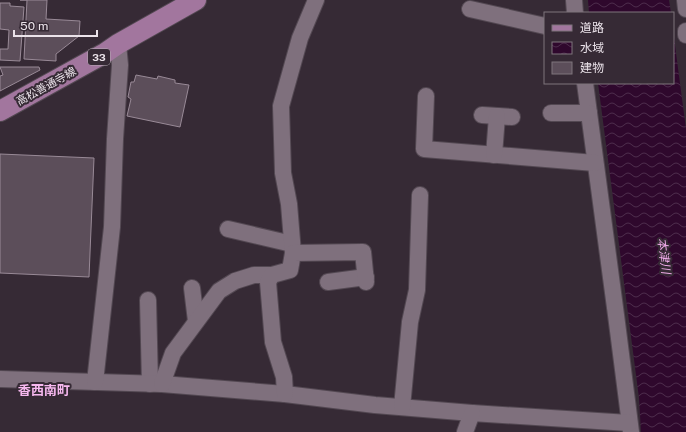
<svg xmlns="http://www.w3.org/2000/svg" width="686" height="432" viewBox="0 0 686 432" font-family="'Public Sans','Noto Sans JP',sans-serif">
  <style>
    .water { fill: url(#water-waves) }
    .building { fill: #5c4e5a; stroke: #998a97 }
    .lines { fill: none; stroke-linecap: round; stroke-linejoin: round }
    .minor-casing { stroke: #534852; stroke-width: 18 }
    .major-casing { stroke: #534852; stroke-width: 22 }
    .minor { stroke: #7f707d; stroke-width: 16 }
    .major { stroke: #a2769e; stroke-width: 20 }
    .labels { text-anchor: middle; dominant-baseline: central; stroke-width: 4; stroke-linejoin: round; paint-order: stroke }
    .shield { fill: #362a35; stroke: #b5acb4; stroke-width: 1 }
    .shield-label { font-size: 10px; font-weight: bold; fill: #ebe3ea }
    .street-label { font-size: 11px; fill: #ebe3ea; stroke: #362a35 }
    .water-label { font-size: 12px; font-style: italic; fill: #eaa7e4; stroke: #362a35 }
    .quarter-label { font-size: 13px; font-weight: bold; fill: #f6b8ef; stroke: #362a35 }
  </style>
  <defs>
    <pattern id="water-waves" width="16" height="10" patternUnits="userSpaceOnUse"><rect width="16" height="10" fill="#2f082d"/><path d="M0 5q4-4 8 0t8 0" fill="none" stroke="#4d2c4c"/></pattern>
  </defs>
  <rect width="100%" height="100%" fill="#362a35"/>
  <g class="water">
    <polygon points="588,0 669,0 671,13 589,13"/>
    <polygon points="673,30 686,129 686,432 641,432 639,398 598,83 673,83"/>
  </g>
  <g class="building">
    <polygon points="20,0 47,0 46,19 80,21 79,36 56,54 56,61 24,59 27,0"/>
    <polygon points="0,3 10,3 10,6 24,7 20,61 0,60 0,49 8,49 9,30 0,29"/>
    <polygon points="0,67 39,67 40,70 0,91 0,76 3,75"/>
    <polygon points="136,75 157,79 158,76 175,80 175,83 189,85 180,127 127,116 131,99 128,97 131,82 134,82"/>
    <polygon points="0,154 94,158 89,277 0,273"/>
  </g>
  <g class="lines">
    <g class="minor-casing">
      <g id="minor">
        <polyline points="574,0 575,13"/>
        <polyline points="685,0 686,9"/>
        <polyline points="470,9 545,26"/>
        <polyline points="686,31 686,35"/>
        <polyline points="585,83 616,315 631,432"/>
        <polyline points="426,96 424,149 595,163"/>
        <polyline points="551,113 589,113"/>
        <polyline points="482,115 512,117"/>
        <polyline points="494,155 497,116"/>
        <polyline points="228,229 292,244"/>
        <polyline points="293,253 289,204 283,173 281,106 300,38 316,0"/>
        <polyline points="328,282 366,277"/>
        <polyline points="192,288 196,321"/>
        <polyline points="148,300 150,384"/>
        <polyline points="0,379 162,384 285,394 375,405 472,413 629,423"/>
        <polyline points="95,382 112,227 115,139 120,65 118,44"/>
        <polyline points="162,384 173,353 219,291 235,281 254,275 272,275"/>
        <polyline points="285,394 284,377 273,342 268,282 272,275 290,270 293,253 363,252 366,282"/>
        <polyline points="402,407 410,322 417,290 420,195"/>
        <polyline points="465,432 472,413"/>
      </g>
    </g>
    <g class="major-casing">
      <polyline id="major" points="0,111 105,53 118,44 196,0"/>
    </g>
    <use href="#minor" class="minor"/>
    <use href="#major" class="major"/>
  </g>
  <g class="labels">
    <rect class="shield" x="88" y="49" width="22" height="16" rx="3"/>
    <g class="shield-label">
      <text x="99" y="57">33</text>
    </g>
    <g class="street-label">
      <text transform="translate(46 86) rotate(-29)">高松善通寺線</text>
    </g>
    <g class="water-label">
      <text transform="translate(664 256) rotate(83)">本津川</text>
    </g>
    <g class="quarter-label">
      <text x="44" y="390">香西南町</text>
    </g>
  </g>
  <rect x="544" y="12" width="130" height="72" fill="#362a35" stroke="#7e747d"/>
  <rect x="552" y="25" width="20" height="6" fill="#a2769e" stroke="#7e747d"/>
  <text x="580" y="32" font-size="12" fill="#ebe3ea">道路</text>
  <rect x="552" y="42" width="20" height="12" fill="url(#water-waves)" stroke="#7e747d"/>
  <text x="580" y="52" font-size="12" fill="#ebe3ea">水域</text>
  <rect x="552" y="62" width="20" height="12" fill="#5c4e5a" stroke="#7e747d"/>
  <text x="580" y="72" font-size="12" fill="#ebe3ea">建物</text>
  <path d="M14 30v6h83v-6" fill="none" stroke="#ebe3ea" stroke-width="2"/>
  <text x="20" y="30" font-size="12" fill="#ebe3ea" stroke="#362a35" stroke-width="3" paint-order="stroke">50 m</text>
</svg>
